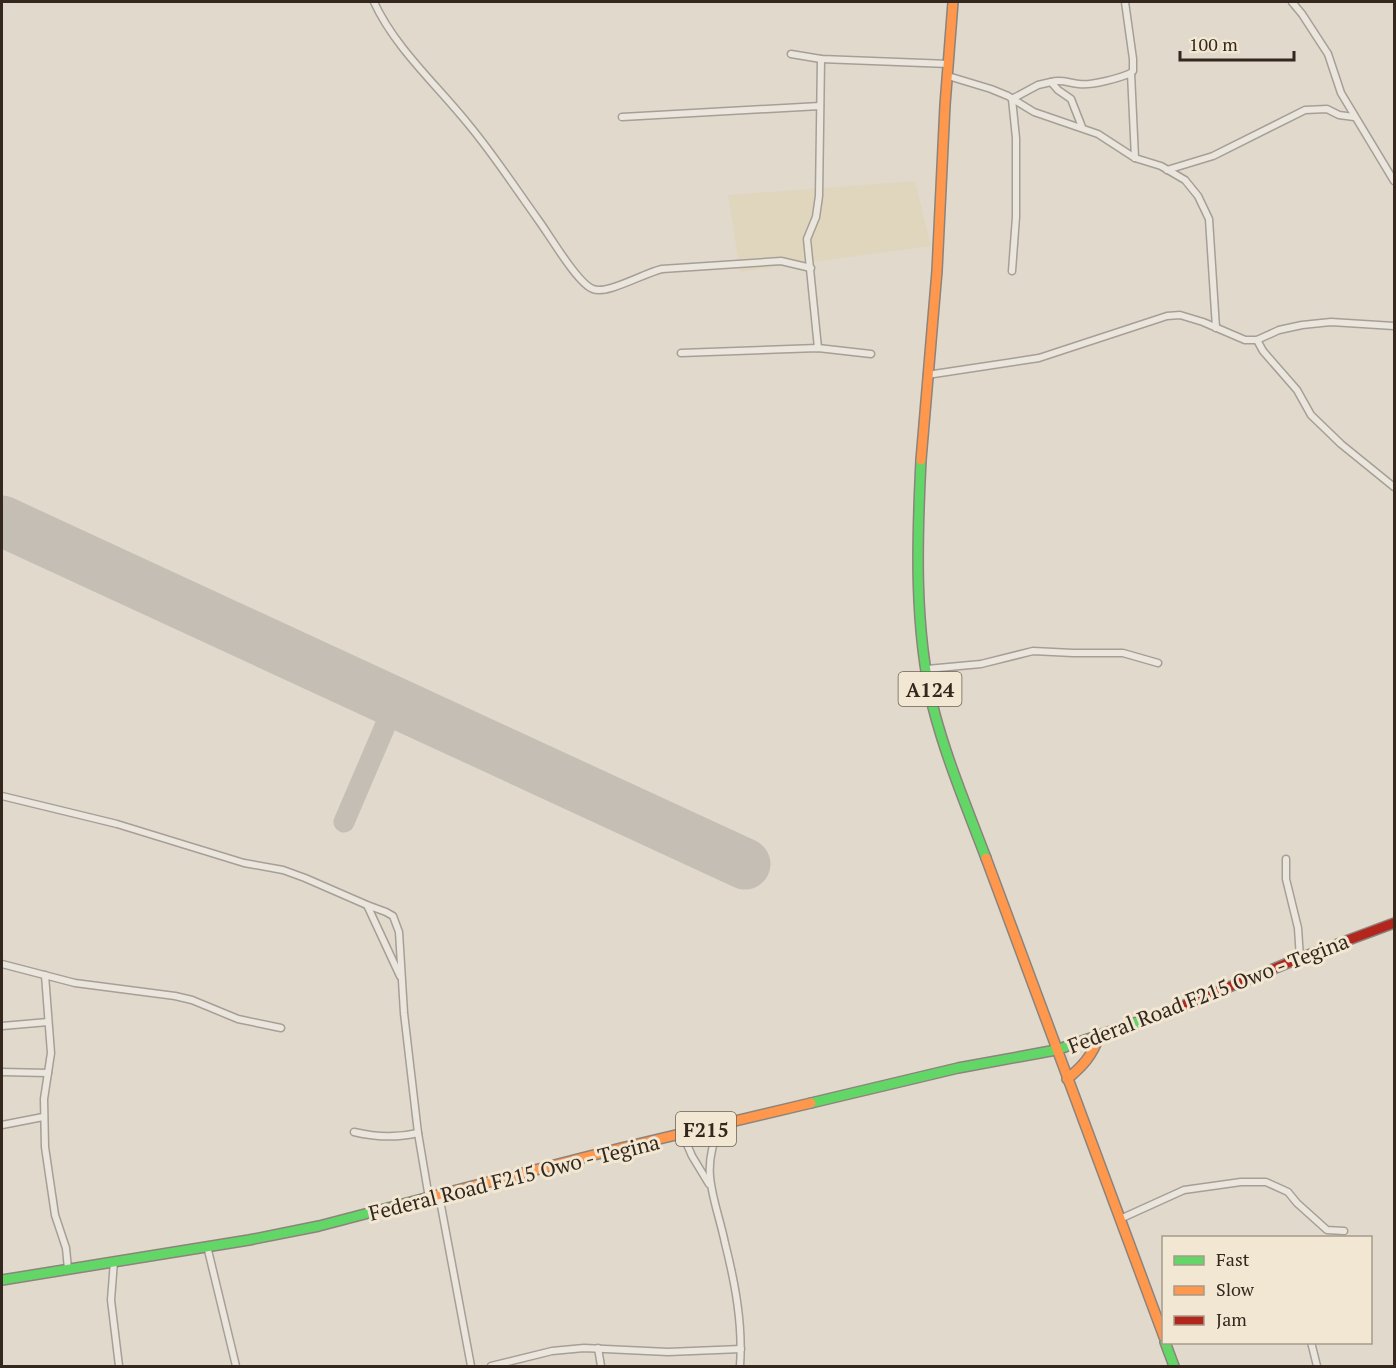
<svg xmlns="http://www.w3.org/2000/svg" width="1396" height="1368" viewBox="0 0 1396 1368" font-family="'PT Serif',serif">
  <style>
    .farmland { fill: #e0d6be }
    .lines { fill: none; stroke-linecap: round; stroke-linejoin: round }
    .taxiway { stroke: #c5beb4; stroke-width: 21 }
    .runway { stroke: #c5beb4; stroke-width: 51 }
    .street-casing { stroke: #a69f96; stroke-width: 9 }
    .fast-casing { stroke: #8c847c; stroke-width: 12 }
    .slow-casing { stroke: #8c847c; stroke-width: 12 }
    .jam-casing { stroke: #8c847c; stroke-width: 12 }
    .street { stroke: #eae5dd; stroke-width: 6 }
    .fast { stroke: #63d668; stroke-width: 9 }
    .slow { stroke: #ff974d; stroke-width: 9 }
    .jam { stroke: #b3261e; stroke-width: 9 }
    .labels { text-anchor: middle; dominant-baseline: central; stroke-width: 6; stroke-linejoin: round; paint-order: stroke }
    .shield { fill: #f2e7d2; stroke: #6d6154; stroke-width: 1.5 }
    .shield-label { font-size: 20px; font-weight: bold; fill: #34271e }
    .street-label { font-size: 21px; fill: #34271e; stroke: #f2e7d2 }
  </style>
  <rect width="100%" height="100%" fill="#e1d9cc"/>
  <polygon class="farmland" points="915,181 931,246 740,272 728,195"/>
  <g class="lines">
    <polyline class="taxiway" points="344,822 395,703"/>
    <polyline class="runway" points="2,521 745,864"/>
    <g class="street-casing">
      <g id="street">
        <path d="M374,2c21,46 63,83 95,123 25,30 47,64 70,96 11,15 39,63 54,68 14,6 51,-16 69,-20l119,-8 30,7"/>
        <polyline points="1292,2 1302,14 1328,54 1341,93 1394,181"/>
        <polyline points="791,54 821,59 949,64"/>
        <polyline points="1131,73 1135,158"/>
        <polyline points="948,76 991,89 1008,96 1034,112 1098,134 1135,158 1161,166 1185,180 1198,196 1209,219 1216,328"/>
        <path d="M1051,82c10,-3 18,1 28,2 12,2 41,-6 52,-11l2,-2v-12l-8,-57"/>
        <polyline points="622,117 820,106"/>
        <polyline points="1167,170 1213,156 1305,110 1327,109 1339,115 1354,117"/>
        <polyline points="1012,271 1016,217 1016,138 1012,99 1038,85 1051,82 1058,90 1071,99 1082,127"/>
        <polyline points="1257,340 1263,351 1297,390 1311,415 1341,444 1394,487"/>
        <polyline points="818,348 807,239 816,217 819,196 821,59"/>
        <polyline points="681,353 818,348 871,354"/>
        <polyline points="927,375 1039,358 1167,316 1180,315 1203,322 1245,340 1257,340 1279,330 1302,325 1331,322 1394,326"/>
        <polyline points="927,669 981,664 1033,651 1073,653 1123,653 1158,663"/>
        <polyline points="2,796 117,824 244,863 283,870 305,878 367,905 386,912 393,916 399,932 404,1013 418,1133 429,1198"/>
        <polyline points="1286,859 1286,879 1298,928 1300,958"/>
        <polyline points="367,905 400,976"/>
        <polyline points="2,964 75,983 175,996 192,1000 238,1019 281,1028"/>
        <polyline points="45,975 51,1053 44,1099 45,1147 55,1215 66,1248 68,1269"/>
        <polyline points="2,1026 48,1022"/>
        <polyline points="2,1072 48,1073"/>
        <polyline points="2,1125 43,1117"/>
        <path d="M720,1126c-21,47 -5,70 5,117 10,40 18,81 15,123"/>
        <path d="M354,1132c21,5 43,6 64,1"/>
        <polyline points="683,1135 692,1156 709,1184"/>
        <polyline points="439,1195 471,1366"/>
        <polyline points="1120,1219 1184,1190 1241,1182 1266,1182 1288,1192 1297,1203 1327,1230 1344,1231"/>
        <polyline points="207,1246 236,1366"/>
        <polyline points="114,1261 111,1300 119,1366"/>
        <polyline points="1311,1342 1317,1366"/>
        <polyline points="598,1348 601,1366"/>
        <polyline points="491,1366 552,1351 584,1348 668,1352 741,1349"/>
      </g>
    </g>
    <g class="fast-casing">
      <g id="fast">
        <path d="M921,460c-4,81 -7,167 12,247 13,51 34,101 53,151"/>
        <polyline points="811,1103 958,1068 1056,1050 1175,1009"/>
        <polyline points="2,1280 249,1240 319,1226 426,1198"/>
        <polyline points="1165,1342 1174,1366"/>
      </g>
    </g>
    <g class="slow-casing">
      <g id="slow">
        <polyline points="921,460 937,271 945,105 953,2"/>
        <polyline points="986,858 1164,1337"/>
        <path d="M1067,1079c15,-12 26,-24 32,-43"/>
        <polyline points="426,1198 621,1148 811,1103"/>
      </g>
    </g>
    <g class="jam-casing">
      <polyline id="jam" points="1175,1009 1300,958 1394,923"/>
    </g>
    <use href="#street" class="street"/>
    <use href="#fast" class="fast"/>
    <use href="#slow" class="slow"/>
    <use href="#jam" class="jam"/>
  </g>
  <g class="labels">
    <g class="shield">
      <rect x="898.5" y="672" width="63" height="34" rx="4.5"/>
      <rect x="676" y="1112" width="60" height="34" rx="4.5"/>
    </g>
    <g class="shield-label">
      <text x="930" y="689">A124</text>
      <text x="706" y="1129">F215</text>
    </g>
    <g class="street-label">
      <text transform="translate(1208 993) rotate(-21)">Federal Road F215 Owo - Tegina</text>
      <text transform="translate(514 1177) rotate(-14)">Federal Road F215 Owo - Tegina</text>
    </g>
  </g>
  <rect width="1396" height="1368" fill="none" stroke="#34271e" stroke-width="6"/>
  <rect x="1162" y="1236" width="210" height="108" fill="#f2e7d2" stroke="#a69a8a" stroke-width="1.5"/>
  <rect x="1174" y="1256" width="30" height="9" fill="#63d668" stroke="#a69a8a" stroke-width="1.5"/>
  <text x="1216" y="1266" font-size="18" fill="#34271e">Fast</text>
  <rect x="1174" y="1286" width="30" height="9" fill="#ff974d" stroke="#a69a8a" stroke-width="1.5"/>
  <text x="1216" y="1296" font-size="18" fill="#34271e">Slow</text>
  <rect x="1174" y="1316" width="30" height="9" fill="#b3261e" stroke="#a69a8a" stroke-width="1.5"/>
  <text x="1216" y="1326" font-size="18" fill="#34271e">Jam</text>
  <path d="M1180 51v9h114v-9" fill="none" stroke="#34271e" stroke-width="3"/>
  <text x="1189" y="51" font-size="18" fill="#34271e" stroke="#f2e7d2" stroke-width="4.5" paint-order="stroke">100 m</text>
</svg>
